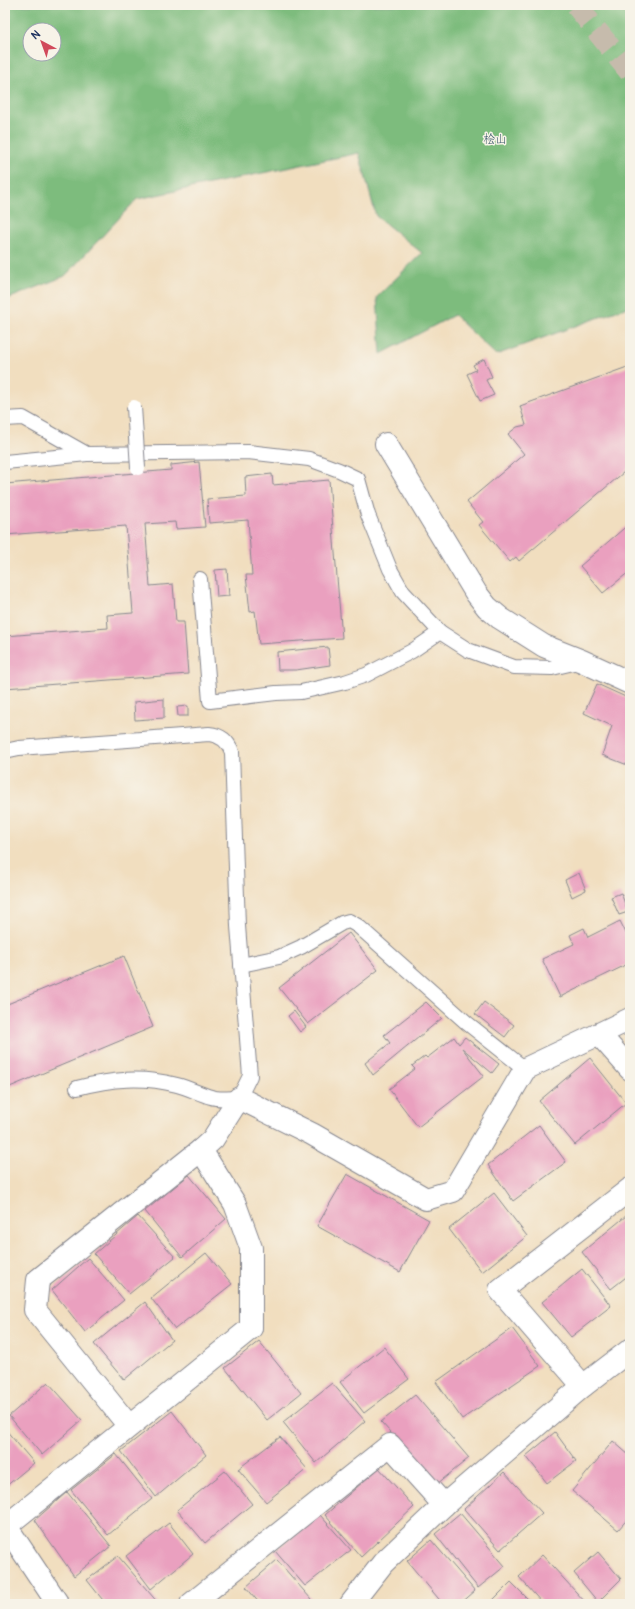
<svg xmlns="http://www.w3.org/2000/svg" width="635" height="1609" viewBox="0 0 635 1609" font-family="Pangolin,'Klee One',sans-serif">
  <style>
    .forest { fill: #7dbc7d; stroke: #4c766e; fill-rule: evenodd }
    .building { fill: #eaa0bf }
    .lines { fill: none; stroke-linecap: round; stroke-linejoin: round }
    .primary-tunnel { stroke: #c6bbac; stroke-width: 22; stroke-dasharray: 22 11; stroke-linecap: butt }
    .service-casing { stroke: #86868e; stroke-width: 16 }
    .minor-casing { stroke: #86868e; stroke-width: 24 }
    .service { stroke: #fff; stroke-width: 14 }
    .minor { stroke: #fff; stroke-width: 22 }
    .service-bridge-casing { stroke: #86868e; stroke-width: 16; stroke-linecap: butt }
    .service-bridge { stroke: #fff; stroke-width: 14 }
    .labels { text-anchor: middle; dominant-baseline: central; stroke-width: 3; stroke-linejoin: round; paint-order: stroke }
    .park-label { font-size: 12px; fill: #3b5a6b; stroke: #f7f3e8 }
  </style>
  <rect width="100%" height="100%" fill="#f7f3e8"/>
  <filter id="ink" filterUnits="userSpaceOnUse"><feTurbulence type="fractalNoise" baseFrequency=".025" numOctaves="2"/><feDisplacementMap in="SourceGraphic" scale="8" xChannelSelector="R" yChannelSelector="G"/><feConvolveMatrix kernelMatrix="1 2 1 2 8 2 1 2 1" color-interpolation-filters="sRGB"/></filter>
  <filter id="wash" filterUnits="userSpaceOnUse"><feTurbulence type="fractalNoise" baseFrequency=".012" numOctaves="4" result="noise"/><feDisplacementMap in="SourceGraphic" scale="16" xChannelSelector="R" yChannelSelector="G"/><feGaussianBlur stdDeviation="0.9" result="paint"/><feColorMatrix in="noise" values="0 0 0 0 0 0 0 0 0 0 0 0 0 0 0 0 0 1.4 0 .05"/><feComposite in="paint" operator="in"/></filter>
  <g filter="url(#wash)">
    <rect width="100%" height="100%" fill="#f1debf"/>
    <path class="forest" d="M5,5h625v301l-134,49 -42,-40 -73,39 -4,-57 45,-44 -46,-37 -17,-63 -222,46 -72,77 -60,24zM30,30h24v24h-24z"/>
    <g id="blocks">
      <g class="building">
        <polygon points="484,359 492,377 486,380 494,395 480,401 467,374 476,370 473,365"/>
        <polygon points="630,366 630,467 519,561 516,557 510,562 479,525 483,522 467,502 524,454 508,434 517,427 526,425 520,406"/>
        <polygon points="199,462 205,527 176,529 175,522 145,524 150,586 173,584 176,622 184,622 188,674 5,688 5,636 108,628 107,615 133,613 126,526 5,535 5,484 171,470 171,465"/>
        <polygon points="272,474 273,485 329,480 342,638 259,644 255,611 250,612 246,575 252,575 248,520 209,523 207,499 246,496 245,477"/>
        <polygon points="630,523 630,571 603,593 580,566"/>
        <polygon points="227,569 229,596 217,597 215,570"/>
        <polygon points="328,647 330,665 296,670 278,670 277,652"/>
        <polygon points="597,684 630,699 630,766 602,755 612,726 584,713"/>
        <polygon points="164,699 164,718 135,720 134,702"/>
        <polygon points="188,706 188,716 178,716 177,707"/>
        <polygon points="579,873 586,890 572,897 565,880"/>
        <polygon points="621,893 628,912 619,915 611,897"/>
        <polygon points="620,921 630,941 630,963 560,997 542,959 574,944 570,935 584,928 588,937"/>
        <polygon points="349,933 378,970 308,1024 279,988"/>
        <polygon points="124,956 153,1027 5,1089 5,1005"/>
        <polygon points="426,1002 442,1018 373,1075 365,1063 390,1043 384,1035"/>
        <polygon points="484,1002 514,1025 505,1037 475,1014"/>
        <polygon points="294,1011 306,1027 300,1032 288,1016"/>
        <polygon points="454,1037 459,1044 465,1037 499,1064 492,1073 462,1048 484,1076 418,1127 389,1089 415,1069 412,1066 425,1056 427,1058"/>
        <polygon points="590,1058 626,1103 575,1145 539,1101"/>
        <polygon points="539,1125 566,1162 513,1201 488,1165"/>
        <polygon points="347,1174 429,1220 400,1272 317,1226"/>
        <polygon points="189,1175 226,1219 182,1257 145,1211"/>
        <polygon points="494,1193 527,1236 482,1272 449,1229"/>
        <polygon points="138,1216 175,1257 129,1294 94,1254"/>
        <polygon points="626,1216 630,1221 630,1274 611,1289 582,1252"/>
        <polygon points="206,1253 232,1284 175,1329 151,1298"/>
        <polygon points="88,1258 124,1300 85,1332 52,1290"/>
        <polygon points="582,1269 611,1306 571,1337 542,1302"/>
        <polygon points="145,1302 172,1340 124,1380 94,1344"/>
        <polygon points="512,1328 540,1366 462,1419 436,1382"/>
        <polygon points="259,1341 301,1393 267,1420 225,1368"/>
        <polygon points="384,1347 409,1379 364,1413 340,1382"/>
        <polygon points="48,1382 82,1420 42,1455 9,1416"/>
        <polygon points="332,1383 365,1421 316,1463 283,1422"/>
        <polygon points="415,1395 469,1458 437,1484 381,1422"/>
        <polygon points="172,1411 206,1455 156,1497 121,1451"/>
        <polygon points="5,1429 34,1463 5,1487"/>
        <polygon points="555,1432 576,1461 547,1483 526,1456"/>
        <polygon points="280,1437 307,1469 266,1502 238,1469"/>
        <polygon points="613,1441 630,1456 630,1516 618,1530 572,1491"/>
        <polygon points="116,1454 152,1499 108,1535 71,1490"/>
        <polygon points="379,1468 414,1507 361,1557 325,1515"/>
        <polygon points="225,1471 252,1504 205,1543 177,1510"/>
        <polygon points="504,1472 542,1513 500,1550 464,1509"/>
        <polygon points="67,1492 111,1546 74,1576 35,1520"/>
        <polygon points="460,1513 505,1566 478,1588 435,1534"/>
        <polygon points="320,1515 351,1550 305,1586 275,1551"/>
        <polygon points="169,1523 193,1554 151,1589 126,1556"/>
        <polygon points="431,1540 475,1591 460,1604 443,1604 407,1561"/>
        <polygon points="598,1552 621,1579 598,1602 574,1573"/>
        <polygon points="542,1555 587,1604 543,1604 519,1577"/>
        <polygon points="118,1556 159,1604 106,1604 87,1580"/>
        <polygon points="277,1560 311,1599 305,1604 260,1604 246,1587"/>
        <polygon points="511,1582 533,1604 489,1604"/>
      </g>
    </g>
  </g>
  <g filter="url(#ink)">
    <use href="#blocks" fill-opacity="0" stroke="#86868e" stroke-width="1"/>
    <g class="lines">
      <polyline class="primary-tunnel" points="576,5 630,72"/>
      <g class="service-casing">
        <g id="service">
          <polyline points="5,419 23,418 87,454"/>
          <polyline points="5,462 87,454 248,452 309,459 339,470 358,479 368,515 390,569 403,592 440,632 468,650 514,667 552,668 582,661"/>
          <polyline points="200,579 210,701 276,693 301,692 345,682 366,675 412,651 440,632"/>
          <path d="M5,751l14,-3 190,-14c12,1 19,7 23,18l6,174 12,150 -11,22c-9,0 -20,2 -28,-1 -11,-3 -22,-9 -34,-12 -35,-9 -66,-6 -100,3"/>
          <polyline points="241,965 279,957 301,947 342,923 349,921 358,926 467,1023 525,1069"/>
        </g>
      </g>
      <g class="minor-casing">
        <g id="minor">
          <polyline points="386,444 476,593 487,607 500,618 544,646 582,661 630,683"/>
          <polyline points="599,1034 630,1019"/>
          <polyline points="583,1386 500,1290 630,1189"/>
          <polyline points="129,1426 35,1310 38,1280 201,1150 213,1139 239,1098 312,1134 426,1199 453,1191 525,1069 599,1034 630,1069"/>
          <polyline points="58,1604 6,1526 251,1328 251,1248 235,1204 201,1150"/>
          <polyline points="191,1604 390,1445 444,1505"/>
          <polyline points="351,1604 383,1563 444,1505 583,1386 630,1350"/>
        </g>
      </g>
      <use href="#service" class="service"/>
      <use href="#minor" class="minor"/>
      <g class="service-bridge-casing">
        <polyline id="service-bridge" points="134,407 138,468"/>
      </g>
      <use href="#service-bridge" class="service-bridge"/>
    </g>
  </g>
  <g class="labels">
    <g class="park-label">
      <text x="495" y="139">桧山</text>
    </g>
  </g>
  <rect width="635" height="1609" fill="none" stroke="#f7f3e8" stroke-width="20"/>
  <g transform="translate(42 42) rotate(319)"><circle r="19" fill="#f7f3e8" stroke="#9fa5b1"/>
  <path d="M0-3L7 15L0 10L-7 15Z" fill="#d1495b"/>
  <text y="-6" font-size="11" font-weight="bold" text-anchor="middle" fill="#1b2f5e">N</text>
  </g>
</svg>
